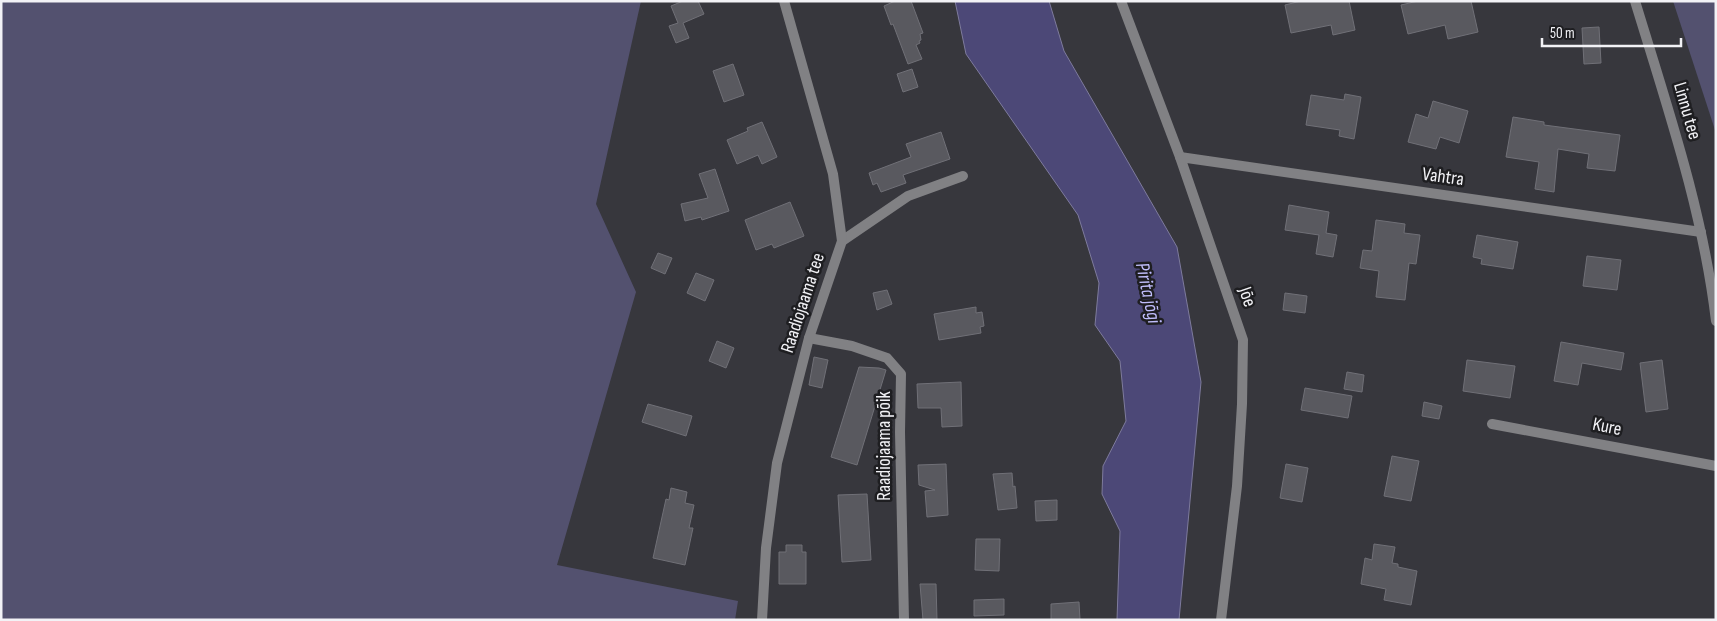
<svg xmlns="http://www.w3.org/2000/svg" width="1717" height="621" viewBox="0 0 1717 621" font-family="'Sofia Sans Condensed',sans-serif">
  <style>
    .green { fill: #53516f }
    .water { fill: #4c4877; stroke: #7e7b9d }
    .building { fill: #59595f; stroke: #707077 }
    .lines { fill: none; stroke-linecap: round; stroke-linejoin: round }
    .minor { stroke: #818184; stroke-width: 10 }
    .tertiary { stroke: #818184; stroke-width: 10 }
    .labels { text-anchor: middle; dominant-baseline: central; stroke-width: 5; stroke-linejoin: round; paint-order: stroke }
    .street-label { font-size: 19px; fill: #f2f2f6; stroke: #1e1e21 }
    .water-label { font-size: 20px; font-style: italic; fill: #c0befb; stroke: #1e1e21 }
  </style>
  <rect width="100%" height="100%" fill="#37373d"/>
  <g class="green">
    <polygon points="1,1 641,1 596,204 636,292 557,565 738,601 735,620 1,620"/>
    <polygon points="1673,1 1716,1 1716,133"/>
  </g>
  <polygon class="water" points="955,1 1049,1 1064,51 1177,247 1201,382 1179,620 1117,620 1120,531 1102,494 1103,466 1126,421 1120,361 1095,325 1099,283 1078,215 966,54"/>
  <g class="building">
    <polygon points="683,1 698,1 704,14 683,23 689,38 676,43 669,26 678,23 671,6"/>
    <polygon points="895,1 911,1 923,33 920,34 921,40 919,41 920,43 916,45 922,59 908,64 893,24 891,25 884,6"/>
    <polygon points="1301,1 1349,1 1355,30 1333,35 1331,25 1291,33 1285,5"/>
    <polygon points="1418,1 1471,1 1478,32 1448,39 1445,25 1408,34 1401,5"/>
    <polygon points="1599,27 1601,63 1584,64 1582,28"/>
    <polygon points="733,64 744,95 724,102 713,71"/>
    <polygon points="912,69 918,87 903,92 897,74"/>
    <polygon points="1345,94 1361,97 1354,139 1339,136 1340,130 1306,125 1311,95 1344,100"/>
    <polygon points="1433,101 1468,111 1459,143 1440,137 1436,149 1408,142 1416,114 1428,118"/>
    <polygon points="1513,117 1544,122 1544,125 1620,135 1615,171 1587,168 1589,154 1558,149 1554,192 1535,189 1539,162 1506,157"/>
    <polygon points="762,122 777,157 762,164 758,155 737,164 727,140 748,131 747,128"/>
    <polygon points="941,132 950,159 903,175 906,183 881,192 877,183 873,185 869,173 911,157 906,144"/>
    <polygon points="715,169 729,211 702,220 701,217 685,221 681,204 708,198 699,174"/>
    <polygon points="790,202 804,236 774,248 772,244 756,250 745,220"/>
    <polygon points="1289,205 1329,212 1326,233 1337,235 1333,257 1316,254 1319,235 1285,230"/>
    <polygon points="1376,220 1405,224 1404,233 1420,235 1416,264 1409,263 1405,300 1376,297 1379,271 1360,268 1363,250 1372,251"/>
    <polygon points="1477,235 1518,242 1513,269 1481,264 1482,259 1473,257"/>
    <polygon points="658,253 672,258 665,274 651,268"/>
    <polygon points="1587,256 1621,260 1617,290 1583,286"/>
    <polygon points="696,273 714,280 705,301 687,293"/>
    <polygon points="887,290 892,304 877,310 873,293"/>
    <polygon points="1285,293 1307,296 1305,313 1283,310"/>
    <polygon points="976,307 976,313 982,312 984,326 980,327 981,333 939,340 934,314"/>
    <polygon points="717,341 734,348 726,368 709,361"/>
    <polygon points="1561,342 1624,353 1621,370 1582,363 1578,385 1554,381"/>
    <polygon points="814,357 828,360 822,388 809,385"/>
    <polygon points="1467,360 1515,366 1510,398 1463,391"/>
    <polygon points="1662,360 1668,409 1646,412 1640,363"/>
    <polygon points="859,367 879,368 886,370 857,465 831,457"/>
    <polygon points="1347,372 1364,375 1362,392 1344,389"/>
    <polygon points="961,382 962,426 942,427 941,408 918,408 917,384"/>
    <polygon points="1305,388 1352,396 1348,418 1301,410"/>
    <polygon points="1424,402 1442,406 1439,419 1422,416"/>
    <polygon points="648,404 692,416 686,436 642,422"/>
    <polygon points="1392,456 1419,461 1411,501 1384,496"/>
    <polygon points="946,464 948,515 927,517 925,491 935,490 919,485 918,465"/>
    <polygon points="1286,464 1308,468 1302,502 1280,498"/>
    <polygon points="1012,473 1013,487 1015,486 1017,508 998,510 993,474"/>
    <polygon points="671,488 687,492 685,503 694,505 689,528 693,528 685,565 653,558 666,499 669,500"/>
    <polygon points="867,494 871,560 842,562 838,495"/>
    <polygon points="1057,500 1057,520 1036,521 1035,501"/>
    <polygon points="976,539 1000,539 999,571 975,570"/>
    <polygon points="1374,544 1395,547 1392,563 1398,564 1398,567 1417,571 1411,605 1384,600 1386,589 1361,584 1365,558 1372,560"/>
    <polygon points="786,545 802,545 802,552 806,552 806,584 779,584 779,552 786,552"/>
    <polygon points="920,584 936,584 937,620 923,620"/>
    <polygon points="1004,599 1004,615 974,616 974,600"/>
    <polygon points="1079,602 1080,620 1051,620 1051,604"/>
  </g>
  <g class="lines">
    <g class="minor">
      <polyline points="1121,1 1180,157 1243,340 1242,404 1237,486 1221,620"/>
      <polyline points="1180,157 1701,232"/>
      <polyline points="842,241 908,196 963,176"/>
      <polyline points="809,338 852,346 887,358 901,374 900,432 904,620"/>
      <polyline points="1492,424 1716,466"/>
      <polyline points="762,620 766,548 777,463 809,338 842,241 833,174 784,1"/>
    </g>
    <path class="tertiary" d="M1635,1c32,105 68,210 81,320"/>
  </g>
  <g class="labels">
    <g class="street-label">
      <text transform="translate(1687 111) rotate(74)">Linnu tee</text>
      <text transform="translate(1443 177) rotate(8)">Vahtra</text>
      <text transform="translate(1247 297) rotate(71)">Jõe</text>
      <text transform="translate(803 303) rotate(-72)">Raadiojaama tee</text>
      <text transform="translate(1607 427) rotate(11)">Kure</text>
      <text transform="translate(884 446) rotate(-90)">Raadiojaama põik</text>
    </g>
    <g class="water-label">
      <text transform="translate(1148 293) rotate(78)">Pirita jõgi</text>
    </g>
  </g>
  <rect width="1717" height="621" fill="none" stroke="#f2f2f6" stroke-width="5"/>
  <path d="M1542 38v8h139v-8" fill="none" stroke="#f2f2f6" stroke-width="2.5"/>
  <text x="1550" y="38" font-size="15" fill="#f2f2f6" stroke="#1e1e21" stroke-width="4" paint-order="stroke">50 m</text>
</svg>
